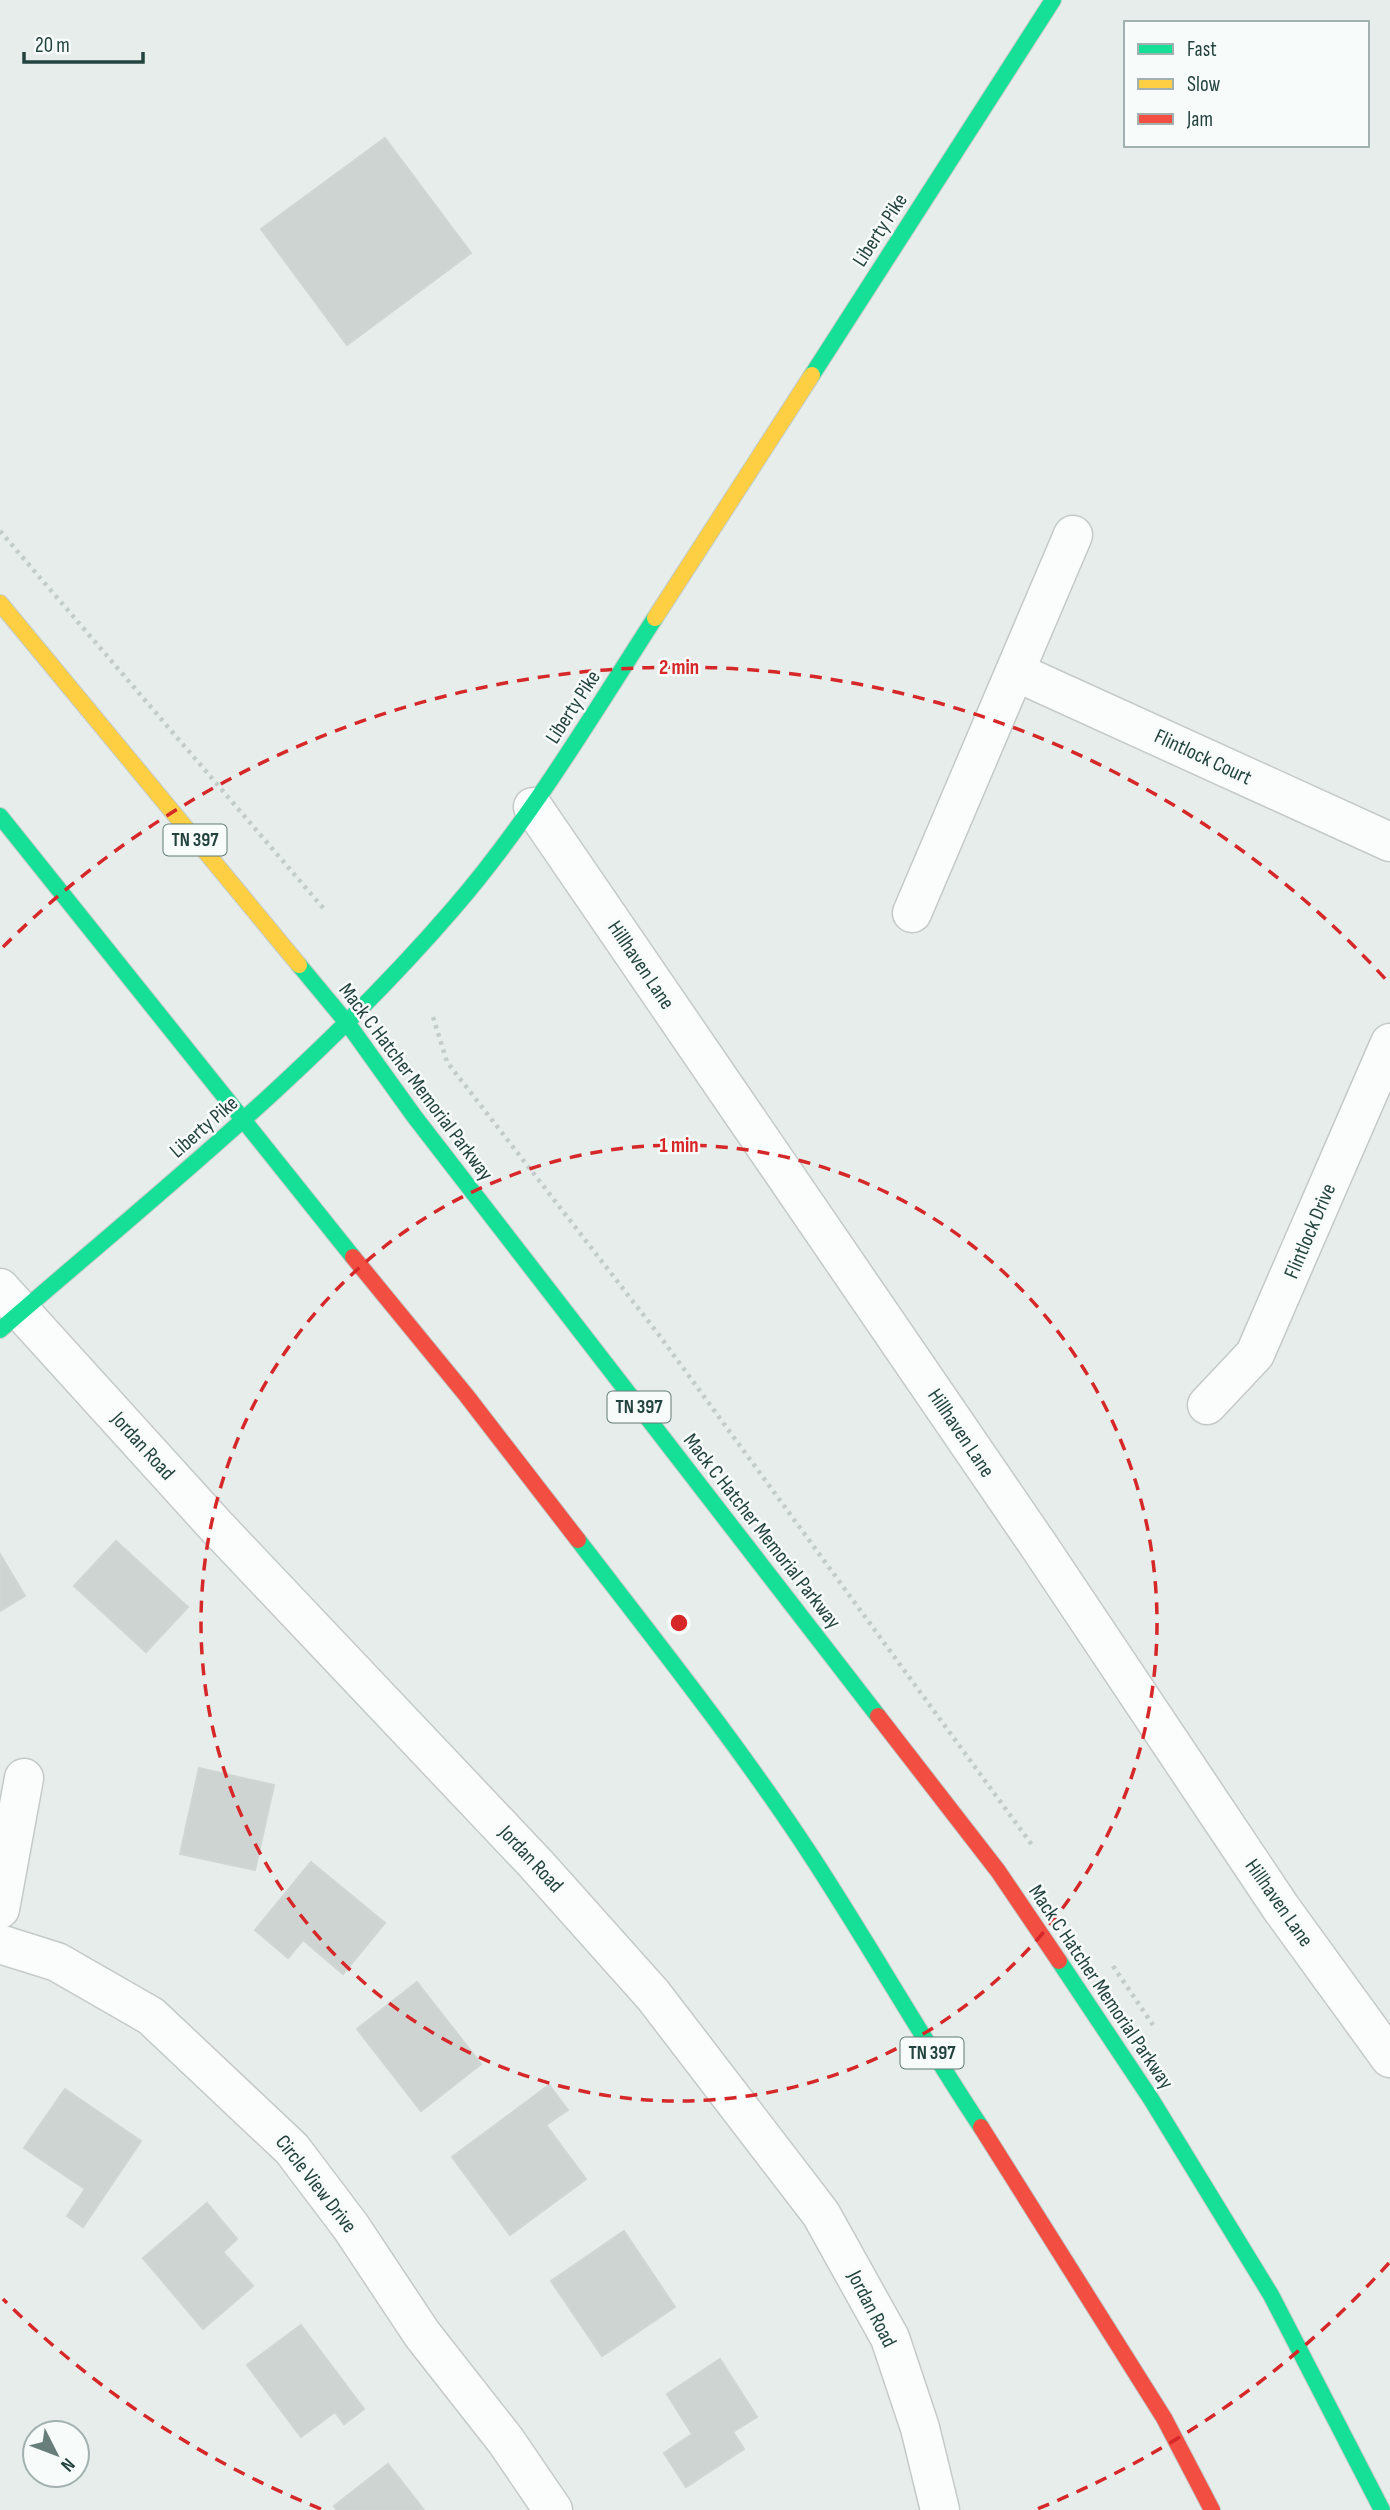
<svg xmlns="http://www.w3.org/2000/svg" width="1390" height="2510" viewBox="0 0 1390 2510" font-family="'Sofia Sans Condensed',sans-serif">
  <style>
    .building { fill: #ced4d2; stroke: #d0d6d4; stroke-width: 2 }
    .lines { fill: none; stroke-linecap: round; stroke-linejoin: round }
    .street-casing { stroke: #c4cac8; stroke-width: 41 }
    .fast-casing { stroke: #c3cbc9; stroke-width: 18 }
    .slow-casing { stroke: #c3cbc9; stroke-width: 18 }
    .jam-casing { stroke: #c3cbc9; stroke-width: 18 }
    .path { stroke: #c2cccb; stroke-width: 4.5; stroke-dasharray: 3.5 5; stroke-linecap: butt }
    .street { stroke: #fbfcfc; stroke-width: 38 }
    .fast { stroke: #16e098; stroke-width: 16 }
    .slow { stroke: #ffcf43; stroke-width: 16 }
    .jam { stroke: #f24e42; stroke-width: 16 }
    .ring { fill: none; stroke: #d62828; stroke-width: 3.5; stroke-dasharray: 12 9 }
    .labels { text-anchor: middle; dominant-baseline: central; stroke-width: 5; stroke-linejoin: round; paint-order: stroke }
    .shield { fill: #f7fbf9; stroke: #637a77; stroke-width: 2 }
    .shield-label { font-size: 19px; font-weight: bold; fill: #23433f }
    .street-label { font-size: 21px; fill: #23433f; stroke: #f7fbf9 }
    .centre { fill: #d62828; stroke: #f7fbf9; stroke-width: 3.5 }
    .ring-label { font-size: 21px; text-anchor: middle; font-weight: bold; fill: #d62828; stroke: #f7fbf9; stroke-width: 5; stroke-linejoin: round; paint-order: stroke }
  </style>
  <rect width="100%" height="100%" fill="#e7edeb"/>
  <g class="building">
    <polygon points="385,138 471,253 347,345 261,229"/>
    <polygon points="116,1541 188,1607 146,1652 74,1586"/>
    <polygon points="0,1554 25,1596 0,1611"/>
    <polygon points="199,1768 274,1785 255,1870 180,1854"/>
    <polygon points="311,1862 385,1923 343,1974 303,1940 288,1958 255,1930"/>
    <polygon points="417,1982 481,2064 421,2111 357,2029"/>
    <polygon points="549,2085 568,2110 546,2125 586,2179 510,2235 452,2157"/>
    <polygon points="65,2089 141,2141 83,2227 67,2216 85,2189 24,2148"/>
    <polygon points="207,2203 237,2239 223,2252 253,2286 203,2329 143,2258"/>
    <polygon points="624,2231 675,2307 602,2356 551,2281"/>
    <polygon points="301,2325 364,2409 344,2424 335,2412 301,2437 247,2365"/>
    <polygon points="720,2359 757,2417 733,2432 744,2449 686,2487 664,2453 692,2434 667,2394"/>
    <polygon points="388,2464 424,2510 337,2510 334,2506"/>
  </g>
  <g class="lines">
    <g class="street-casing">
      <g id="street">
        <polyline points="1016,672 1390,842"/>
        <polyline points="533,807 1041,1549 1281,1908 1390,2058"/>
        <polyline points="912,913 1073,535"/>
        <polyline points="0,1288 215,1525 536,1864 653,1995 821,2214 890,2338 920,2428 940,2510"/>
        <polyline points="1207,1405 1255,1354 1390,1043"/>
        <polyline points="0,1909 24,1778"/>
        <polyline points="0,1944 57,1962 151,2016 292,2149 351,2227 422,2334 506,2441 553,2510"/>
      </g>
    </g>
    <g class="fast-casing">
      <g id="fast">
        <polyline points="812,375 1053,0"/>
        <polyline points="0,816 353,1257"/>
        <polyline points="299,965 348,1024 414,1116 878,1716"/>
        <path d="M0,1330c156,-135 318,-264 453,-421 77,-89 138,-192 202,-291"/>
        <path d="M578,1540c80,104 162,207 234,317 58,89 110,181 169,270"/>
        <polyline points="1059,1961 1151,2099 1271,2295 1382,2510"/>
      </g>
    </g>
    <g class="slow-casing">
      <g id="slow">
        <polyline points="0,603 299,965"/>
        <polyline points="655,618 812,375"/>
      </g>
    </g>
    <g class="jam-casing">
      <g id="jam">
        <polyline points="353,1257 466,1395 578,1540"/>
        <polyline points="878,1716 998,1871 1059,1961"/>
        <polyline points="981,2127 1164,2418 1212,2510"/>
      </g>
    </g>
    <g class="path">
      <polyline points="0,531 324,909"/>
      <polyline points="433,1017 447,1062 659,1335 1032,1845"/>
      <polyline points="1113,1966 1153,2025"/>
    </g>
    <use href="#street" class="street"/>
    <use href="#fast" class="fast"/>
    <use href="#slow" class="slow"/>
    <use href="#jam" class="jam"/>
  </g>
  <g class="ring">
    <circle cx="679" cy="1623" r="478"/>
    <path d="M1389 2263A956 956 0 0 1 1037 2509M321 2509A956 956 0 0 1 3 2299M3 947A956 956 0 0 1 1389 983"/>
  </g>
  <g class="labels">
    <g class="shield">
      <rect x="163.5" y="824.5" width="63" height="31" rx="5"/>
      <rect x="607.5" y="1391.5" width="63" height="31" rx="5"/>
      <rect x="900.5" y="2037.5" width="63" height="31" rx="5"/>
    </g>
    <g class="shield-label">
      <text x="195" y="840">TN 397</text>
      <text x="639" y="1407">TN 397</text>
      <text x="932" y="2053">TN 397</text>
    </g>
    <g class="street-label">
      <text transform="translate(880 230) rotate(-57)">Liberty Pike</text>
      <text transform="translate(573 707) rotate(-57)">Liberty Pike</text>
      <text transform="translate(1203 757) rotate(25)">Flintlock Court</text>
      <text transform="translate(641 965) rotate(56)">Hillhaven Lane</text>
      <text transform="translate(416 1082) rotate(53)">Mack C Hatcher Memorial Parkway</text>
      <text transform="translate(204 1127) rotate(-41)">Liberty Pike</text>
      <text transform="translate(1310 1231) rotate(-67)">Flintlock Drive</text>
      <text transform="translate(961 1433) rotate(56)">Hillhaven Lane</text>
      <text transform="translate(143 1446) rotate(48)">Jordan Road</text>
      <text transform="translate(762 1531) rotate(52)">Mack C Hatcher Memorial Parkway</text>
      <text transform="translate(531 1859) rotate(47)">Jordan Road</text>
      <text transform="translate(1279 1903) rotate(55)">Hillhaven Lane</text>
      <text transform="translate(1101 1987) rotate(56)">Mack C Hatcher Memorial Parkway</text>
      <text transform="translate(316 2184) rotate(52)">Circle View Drive</text>
      <text transform="translate(872 2309) rotate(63)">Jordan Road</text>
    </g>
  </g>
  <circle cx="679" cy="1623" r="10" class="centre"/>
  <g class="ring-label">
    <text x="679" y="674">2 min</text>
    <text x="679" y="1152">1 min</text>
  </g>
  <rect x="1124" y="21" width="245" height="126" fill="#f7fbf9" stroke="#a2b1af" stroke-width="2"/>
  <rect x="1138" y="44" width="35" height="10" fill="#16e098" stroke="#a2b1af" stroke-width="2"/>
  <text x="1187" y="56" font-size="21" fill="#23433f">Fast</text>
  <rect x="1138" y="79" width="35" height="10" fill="#ffcf43" stroke="#a2b1af" stroke-width="2"/>
  <text x="1187" y="91" font-size="21" fill="#23433f">Slow</text>
  <rect x="1138" y="114" width="35" height="10" fill="#f24e42" stroke="#a2b1af" stroke-width="2"/>
  <text x="1187" y="126" font-size="21" fill="#23433f">Jam</text>
  <g transform="translate(56 2454) rotate(132)"><circle r="33" fill="#f7fbf9" stroke="#a2b1af" stroke-width="2"/>
  <path d="M0-5L12 26L0 18L-12 26Z" fill="#687e7b"/>
  <text y="-10" font-size="19" font-weight="bold" text-anchor="middle" fill="#23433f">N</text>
  </g>
  <path d="M24 52v10h119v-10" fill="none" stroke="#23433f" stroke-width="3.5"/>
  <text x="35" y="52" font-size="21" fill="#23433f" stroke="#f7fbf9" stroke-width="5" paint-order="stroke">20 m</text>
</svg>
